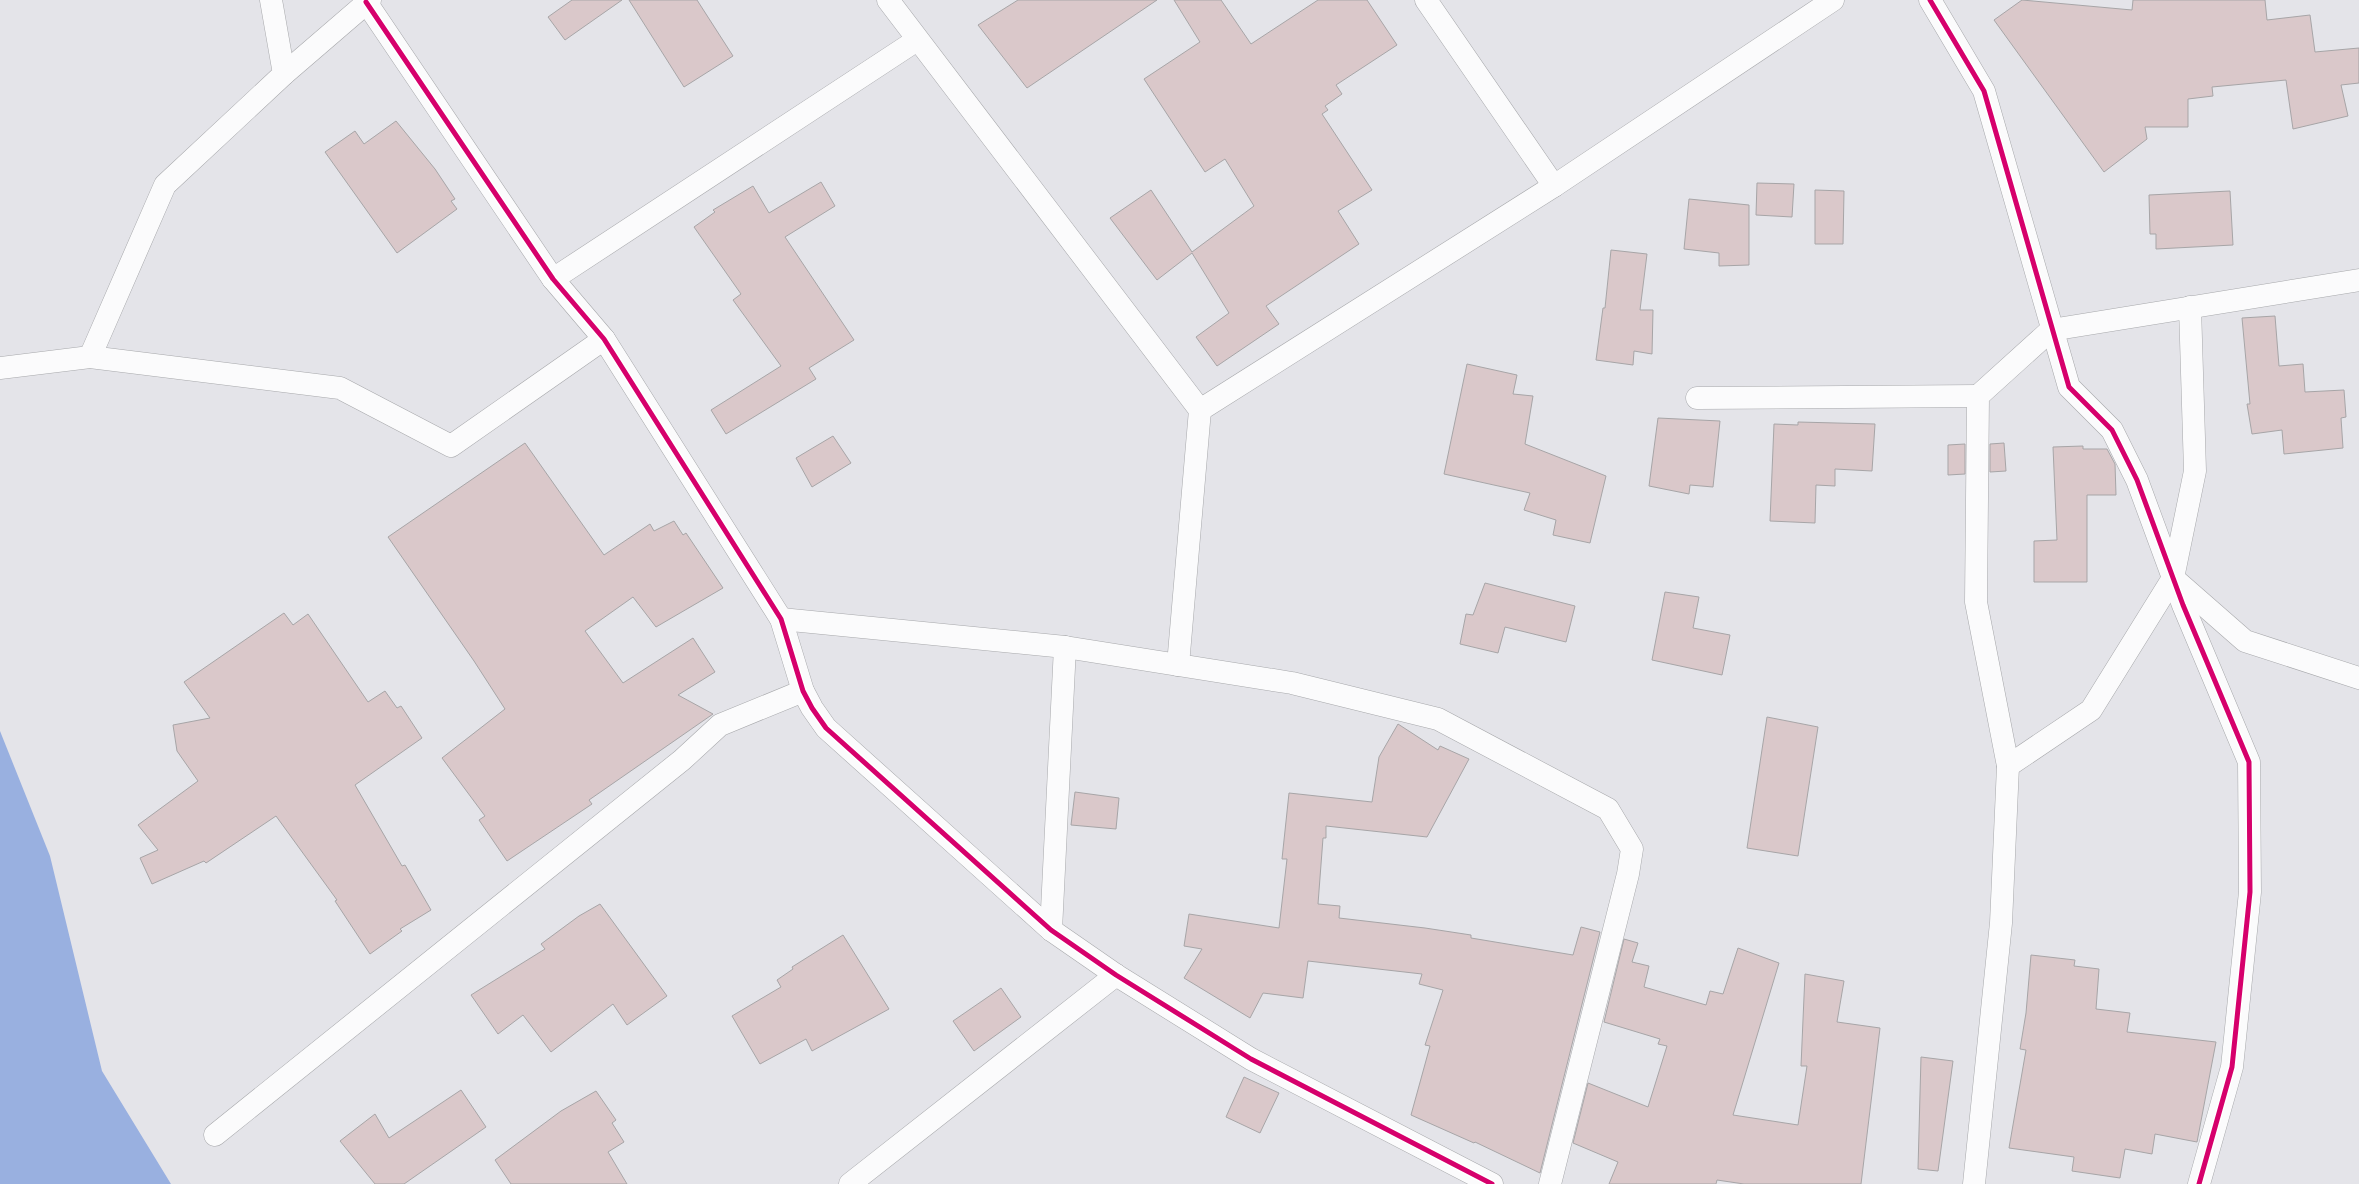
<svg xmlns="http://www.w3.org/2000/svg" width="2359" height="1184" viewBox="0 0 2359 1184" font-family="'Varela Round',sans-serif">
<rect width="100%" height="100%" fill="#e4e4e9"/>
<!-- water -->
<path fill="#99b0e0" d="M0,731L50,856L102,1071L171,1184H0Z"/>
<!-- building -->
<g fill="#dac8ca" stroke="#a7a5a7">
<path d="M572,0H622L565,40L548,17Z"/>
<path d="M629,0H697L733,56L684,87Z"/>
<path d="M1018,0H1157L1027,88L978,25Z"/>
<path d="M1174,0H1221L1251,44L1318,0H1367L1397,45L1336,85L1342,94L1325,106L1328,110L1322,114L1372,190L1338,211L1359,244L1266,306L1279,324L1217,366L1196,337L1229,313L1192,253L1157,280L1110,218L1151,190L1192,252L1254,206L1225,159L1205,172L1144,79L1200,42Z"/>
<path d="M2022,0L2132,10L2133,0H2265L2267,20L2310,15L2315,52L2359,48V83L2341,85L2348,116L2293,129L2286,80L2212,87L2213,96L2188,99V127H2145L2147,139L2104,172L1994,20Z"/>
<path d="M396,121L435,169L455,199L451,201L457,209L397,253L325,152L355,131L364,144Z"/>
<path d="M821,182L835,206L785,237L854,340L809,368L816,379L726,434L711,410L781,366L733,300L741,294L694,227L715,212L713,210L753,186L769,213Z"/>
<path d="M1757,183L1794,184L1792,217L1756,215Z"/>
<path d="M1815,190L1844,191L1843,244H1815Z"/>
<path d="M2230,191L2233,245L2156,249V234H2150L2149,195Z"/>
<path d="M1689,199L1749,205V265L1719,266V253L1684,249Z"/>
<path d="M1611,250L1647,254L1640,310H1653L1652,354L1634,351L1633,365L1596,360L1603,308H1605Z"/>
<path d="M2275,316L2279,366L2303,364L2305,392L2344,390L2346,417L2341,418L2343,448L2284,454L2282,430L2252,434L2247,404H2250L2242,318Z"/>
<path d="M1467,364L1517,375L1513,394L1533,396L1525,444L1606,476L1590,543L1553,535L1556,520L1524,510L1530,493L1444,474Z"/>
<path d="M1658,418L1720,421L1713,487L1690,485L1689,494L1649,486Z"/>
<path d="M1798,422L1875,424L1872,471L1835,469V486L1816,485L1815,523L1770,521L1774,424L1798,425Z"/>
<path d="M833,436L851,463L812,487L796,458Z"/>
<path d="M525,443L604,555L650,524L654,531L674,521L683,535L686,533L723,588L656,627L633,597L585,631L623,683L693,638L715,672L678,695L713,714L589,800L592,804L507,861L479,820L485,816L442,758L505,709L474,661L388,537Z"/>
<path d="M2004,443L2006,471L1990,472V444Z"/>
<path d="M1965,444V474L1948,475V445Z"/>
<path d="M2083,446V449H2107L2115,464L2116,495H2087V582H2034V541L2057,540L2053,447Z"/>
<path d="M1485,583L1575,606L1566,642L1505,627L1498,653L1460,644L1466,614L1473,615Z"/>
<path d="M1665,592L1699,597L1693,628L1730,635L1722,675L1652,660Z"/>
<path d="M284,613L293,625L308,614L368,702L385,691L397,708L401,706L422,738L355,785L402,866L405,865L431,910L400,929L402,931L370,954L335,901L337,900L276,816L206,863L204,861L152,884L140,858L158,850L138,825L198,781L177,751L173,725L210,718L184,682Z"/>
<path d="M1767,717L1818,727L1798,856L1747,848Z"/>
<path d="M1398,724L1438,750L1440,746L1469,759L1427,837L1326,826V838H1323L1318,904L1340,906L1339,918L1425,928L1471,935V938L1573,955L1581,927L1600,932L1540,1173L1475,1142L1474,1143L1411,1115L1430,1046L1425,1045L1443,990L1419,984L1422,974L1308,961L1303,998L1263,993L1250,1018L1184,978L1202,949L1184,946L1189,914L1279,928L1287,859H1282L1289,793L1372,802L1379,757Z"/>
<path d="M1075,792L1119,798L1116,829L1071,825Z"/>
<path d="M600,904L667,996L627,1025L613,1004L551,1052L523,1015L498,1034L471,995L545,949L541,944L579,916Z"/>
<path d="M843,935L889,1009L812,1051L806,1039L760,1064L732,1016L781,987L777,980L793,969L792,967Z"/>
<path d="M1624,939L1638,943L1632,962L1649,966L1644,987L1706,1005L1710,991L1723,994L1738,948L1779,963L1733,1115L1798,1125L1807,1066H1801L1805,974L1844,981L1837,1022L1880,1028L1861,1184H1744L1717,1180L1716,1184H1609L1618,1162L1573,1143L1588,1083L1648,1107L1667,1046L1658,1044L1660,1039L1604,1022Z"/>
<path d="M2031,955L2075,960L2074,966L2099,969L2096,1009L2130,1013L2127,1032L2216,1042L2197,1142L2155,1134L2152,1154L2125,1149L2120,1178L2072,1171L2074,1157L2009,1148L2026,1050L2020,1049L2026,1013Z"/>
<path d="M1001,988L1021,1017L974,1051L953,1021Z"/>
<path d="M1921,1057L1953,1061L1938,1171L1918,1169Z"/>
<path d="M1244,1077L1279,1093L1260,1133L1226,1117Z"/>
<path d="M461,1090L486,1127L404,1184H375L340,1141L375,1114L389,1138Z"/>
<path d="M596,1091L616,1120L612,1123L624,1142L608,1152L627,1184H511L495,1160L561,1111Z"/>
</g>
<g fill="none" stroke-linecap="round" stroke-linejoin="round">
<!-- minor casing -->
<g stroke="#a7a8ab" stroke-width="23">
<g id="minor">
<path d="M888,0L1200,410L1178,665"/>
<path d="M1426,0L1554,186"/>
<path d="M1930,0L1984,91L2069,387L2112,430L2137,480L2183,605L2249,762L2250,892L2232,1067L2199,1184"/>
<path d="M366,2L553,279L604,339L781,619L803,691L812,708L826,728L1051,930L1116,975L1251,1059L1492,1184"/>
<path d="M284,74L370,0"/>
<path d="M553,279L917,40"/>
<path d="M2190,307L2195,471L2173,578L2245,641L2359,678"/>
<path d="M90,357L165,185L284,74L271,0"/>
<path d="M0,368L90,357L340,388L451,446L604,339"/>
<path d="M1697,398L1978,396"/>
<path d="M1200,410L1554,186L1833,0"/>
<path d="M781,619L1065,647L1292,683L1438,719L1608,809L1632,849L1628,874L1550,1184"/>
<path d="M2008,766L2091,710L2173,578"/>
<path d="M1051,930L1065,647"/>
<path d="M215,1135L682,760L720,725L803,691"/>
<path d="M850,1184L1116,975"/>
<path d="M1974,1184L2001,923L2008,766L1976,602L1978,396L2051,330L2359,280"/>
</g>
</g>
<!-- minor -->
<use href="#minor" stroke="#fbfbfc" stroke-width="22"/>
<!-- cycleway casing -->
<g stroke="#fff" stroke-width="8">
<g id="cycleway">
<path d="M1930,0L1984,91L2069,387L2112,430L2137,480L2183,605L2249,762L2250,892L2232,1067L2199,1184"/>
<path d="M366,2L553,279L604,339L781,619L803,691L812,708L826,728L1051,930L1116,975L1251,1059L1492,1184"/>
</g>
</g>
<!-- cycleway -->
<use href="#cycleway" stroke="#d6006c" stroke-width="5"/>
</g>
</svg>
